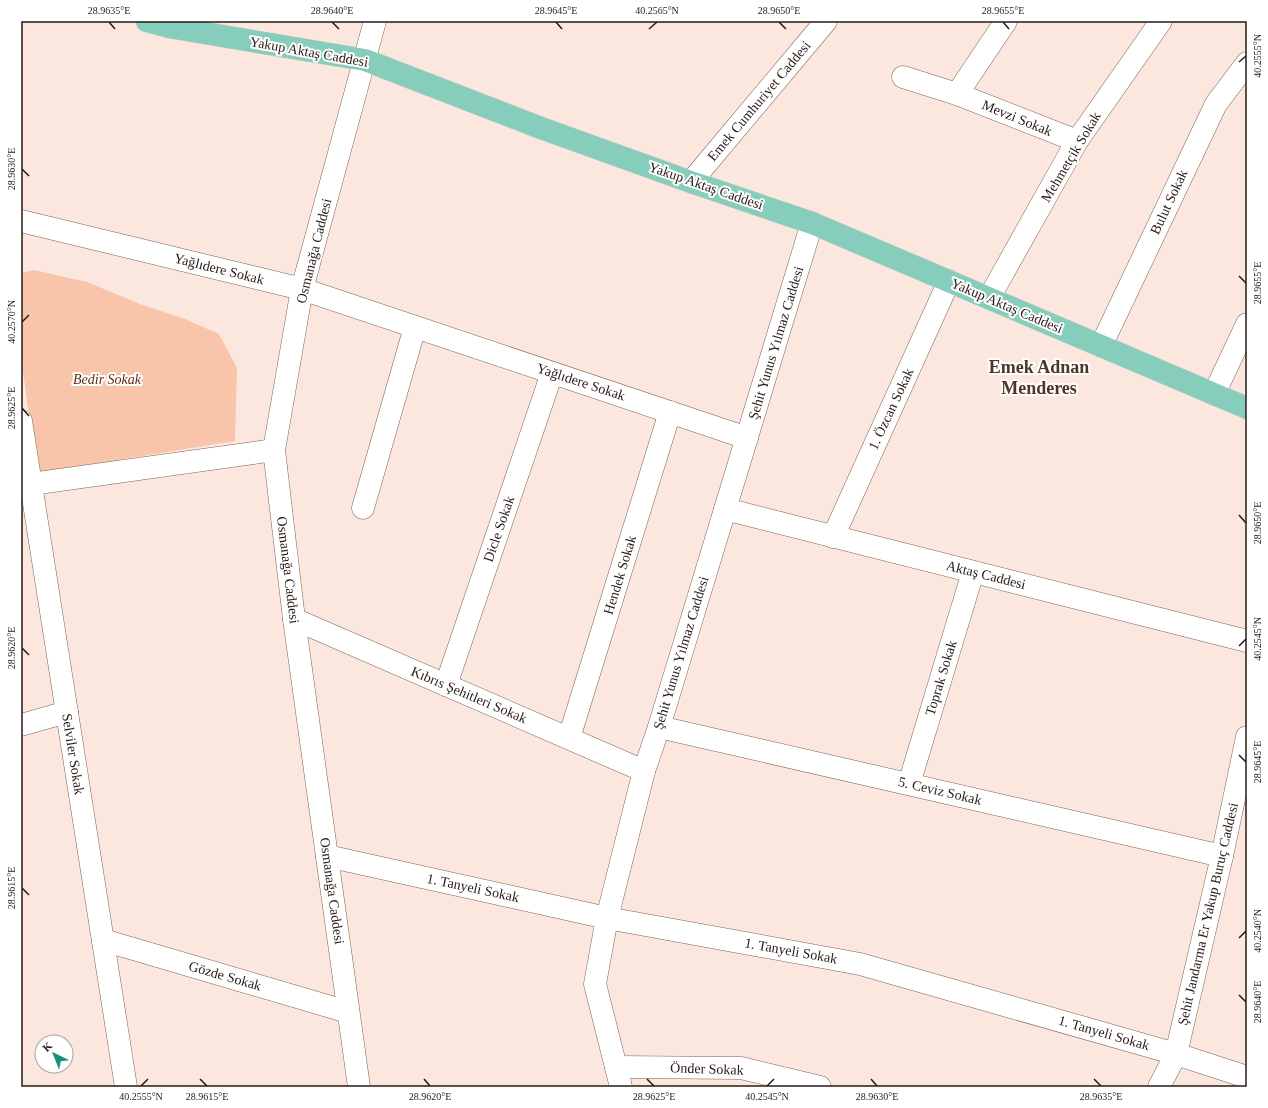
<svg xmlns="http://www.w3.org/2000/svg" width="1268" height="1108" viewBox="0 0 1268 1108" font-family="'Times New Roman',serif">
<rect width="100%" height="100%" fill="#fbe7de"/>
<!-- green -->
<path fill="#f8c5ab" d="M34,270L87,282L140,304L185,319L219,334L237,368L235,441L37,473L21,357V273Z"/>
<g fill="none" stroke-linecap="round" stroke-linejoin="round">
<!-- minor casing -->
<g stroke="#7e6254" stroke-width="23">
<g id="minor">
<path d="M903,77L957,94L1077,141"/>
<path d="M957,94L1006,21"/>
<path d="M691,182L826,21"/>
<path d="M21,221L302,289L747,438"/>
<path d="M989,298L1077,141L1161,21"/>
<path d="M1101,346L1216,104L1247,63"/>
<path d="M1214,394L1247,324"/>
<path d="M21,421L126,1087"/>
<path d="M31,484L274,450"/>
<path d="M363,508L415,327"/>
<path d="M725,509L1247,641"/>
<path d="M833,537L949,281"/>
<path d="M294,619L644,771"/>
<path d="M446,685L552,373"/>
<path d="M21,725L67,712"/>
<path d="M659,727L1222,856"/>
<path d="M569,738L670,412"/>
<path d="M909,784L973,572"/>
<path d="M327,856L607,918L860,964L1176,1054L1247,1077"/>
<path d="M103,940L348,1012"/>
<path d="M616,1067L741,1068L820,1087"/>
<path d="M359,1087L294,619L274,450L302,289L375,21"/>
<path d="M621,1087L595,984L607,918L644,771L659,727L812,223"/>
<path d="M1159,1087L1176,1054L1222,856L1247,737"/>
</g>
</g>
<!-- major casing -->
<g stroke="#cfcdcc" stroke-width="23">
<path id="major" d="M147,21L169,27L365,60L541,128L691,182L812,223L1247,408"/>
</g>
<!-- minor -->
<use href="#minor" stroke="#fff" stroke-width="22"/>
<!-- major -->
<use href="#major" stroke="#87cdbc" stroke-width="22"/>
</g>
<!-- ticks -->
<path fill="none" stroke="#271b15" stroke-width="1.5" d="M109,22L115,29M332,22L339,29M556,22L562,29M779,22L786,29M1003,22L1009,29M649,29L657,22M1239,62L1246,56M22,169L29,176M1239,276L1246,283M22,322L29,315M22,408L29,416M1239,515L1246,523M1239,646L1246,639M22,648L29,655M1239,755L1246,762M22,888L29,895M1239,938L1246,931M1239,995L1246,1002M200,1079L207,1086M424,1079L430,1086M647,1079L654,1086M871,1079L877,1086M1094,1079L1101,1086M141,1086L148,1079M767,1086L774,1079"/>
<g text-anchor="middle" dominant-baseline="central" stroke-width="4" stroke-linejoin="round" paint-order="stroke">
<!-- street labels -->
<g font-size="14" fill="#271b15" stroke="#fff">
<text transform="translate(309 52) rotate(10)">Yakup Aktaş Caddesi</text>
<text transform="translate(759 101) rotate(-50)">Emek Cumhuriyet Caddesi</text>
<text transform="translate(1017 118) rotate(22)">Mevzi Sokak</text>
<text transform="translate(1071 157) rotate(-59)">Mehmetçik Sokak</text>
<text transform="translate(706 186) rotate(19)">Yakup Aktaş Caddesi</text>
<text transform="translate(1169 202) rotate(-65)">Bulut Sokak</text>
<text transform="translate(314 251) rotate(-76)">Osmanağa Caddesi</text>
<text transform="translate(219 269) rotate(14)">Yağlıdere Sokak</text>
<text transform="translate(1007 306) rotate(23)">Yakup Aktaş Caddesi</text>
<text transform="translate(776 343) rotate(-73)">Şehit Yunus Yılmaz Caddesi</text>
<text transform="translate(581 382) rotate(18)">Yağlıdere Sokak</text>
<text transform="translate(891 409) rotate(-65)">1. Özcan Sokak</text>
<text transform="translate(499 529) rotate(-71)">Dicle Sokak</text>
<text transform="translate(288 570) rotate(83)">Osmanağa Caddesi</text>
<text transform="translate(620 575) rotate(-73)">Hendek Sokak</text>
<text transform="translate(986 575) rotate(14)">Aktaş Caddesi</text>
<text transform="translate(681 653) rotate(-73)">Şehit Yunus Yılmaz Caddesi</text>
<text transform="translate(941 678) rotate(-73)">Toprak Sokak</text>
<text transform="translate(469 695) rotate(23)">Kıbrıs Şehitleri Sokak</text>
<text transform="translate(73 754) rotate(81)">Selviler Sokak</text>
<text transform="translate(940 791) rotate(13)">5. Ceviz Sokak</text>
<text transform="translate(473 888) rotate(12)">1. Tanyeli Sokak</text>
<text transform="translate(332 891) rotate(82)">Osmanağa Caddesi</text>
<text transform="translate(1208 914) rotate(-77)">Şehit Jandarma Er Yakup Buruç Caddesi</text>
<text transform="translate(791 951) rotate(10)">1. Tanyeli Sokak</text>
<text transform="translate(225 976) rotate(16)">Gözde Sokak</text>
<text transform="translate(1104 1033) rotate(16)">1. Tanyeli Sokak</text>
<text transform="translate(707 1069) rotate(2)">Önder Sokak</text>
</g>
<!-- park labels -->
<g font-size="14" font-style="italic" fill="#602d0f" stroke="#fff">
<text x="107" y="379">Bedir Sokak</text>
</g>
<!-- district labels -->
<g font-size="18" font-weight="bold" fill="#4e3528" stroke="#fff">
<text x="1039" y="367">Emek Adnan<tspan x="1039" dy="21">Menderes</tspan></text>
</g>
</g>
<!-- border -->
<rect width="1268" height="1108" fill="none" stroke="#ffffff" stroke-width="44"/>
<!-- north arrow -->
<g transform="translate(54 1054) rotate(317)"><circle r="19" fill="#ffffff" stroke="#a9a4a1"/>
<path d="M0-3L7 15L0 10L-7 15Z" fill="#169278"/>
<text y="-6" font-size="11" font-weight="bold" text-anchor="middle" fill="#271b15">K</text>
</g>
<rect x="22" y="22" width="1224" height="1064" fill="none" stroke="#271b15" stroke-width="1.5"/>
<g font-size="10" text-anchor="middle" fill="#271b15">
<text x="109" y="14">28.9635°E</text>
<text x="332" y="14">28.9640°E</text>
<text x="556" y="14">28.9645°E</text>
<text x="657" y="14">40.2565°N</text>
<text x="779" y="14">28.9650°E</text>
<text x="1003" y="14">28.9655°E</text>
<text transform="translate(1257 56) rotate(-90)" y="4">40.2555°N</text>
<text transform="translate(11 169) rotate(-90)" y="4">28.9630°E</text>
<text transform="translate(1257 283) rotate(-90)" y="4">28.9655°E</text>
<text transform="translate(11 322) rotate(-90)" y="4">40.2570°N</text>
<text transform="translate(11 408) rotate(-90)" y="4">28.9625°E</text>
<text transform="translate(1257 523) rotate(-90)" y="4">28.9650°E</text>
<text transform="translate(1257 639) rotate(-90)" y="4">40.2545°N</text>
<text transform="translate(11 648) rotate(-90)" y="4">28.9620°E</text>
<text transform="translate(1257 762) rotate(-90)" y="4">28.9645°E</text>
<text transform="translate(11 888) rotate(-90)" y="4">28.9615°E</text>
<text transform="translate(1257 931) rotate(-90)" y="4">40.2540°N</text>
<text transform="translate(1257 1002) rotate(-90)" y="4">28.9640°E</text>
<text x="141" y="1100">40.2555°N</text>
<text x="207" y="1100">28.9615°E</text>
<text x="430" y="1100">28.9620°E</text>
<text x="654" y="1100">28.9625°E</text>
<text x="767" y="1100">40.2545°N</text>
<text x="877" y="1100">28.9630°E</text>
<text x="1101" y="1100">28.9635°E</text>
</g>
</svg>
